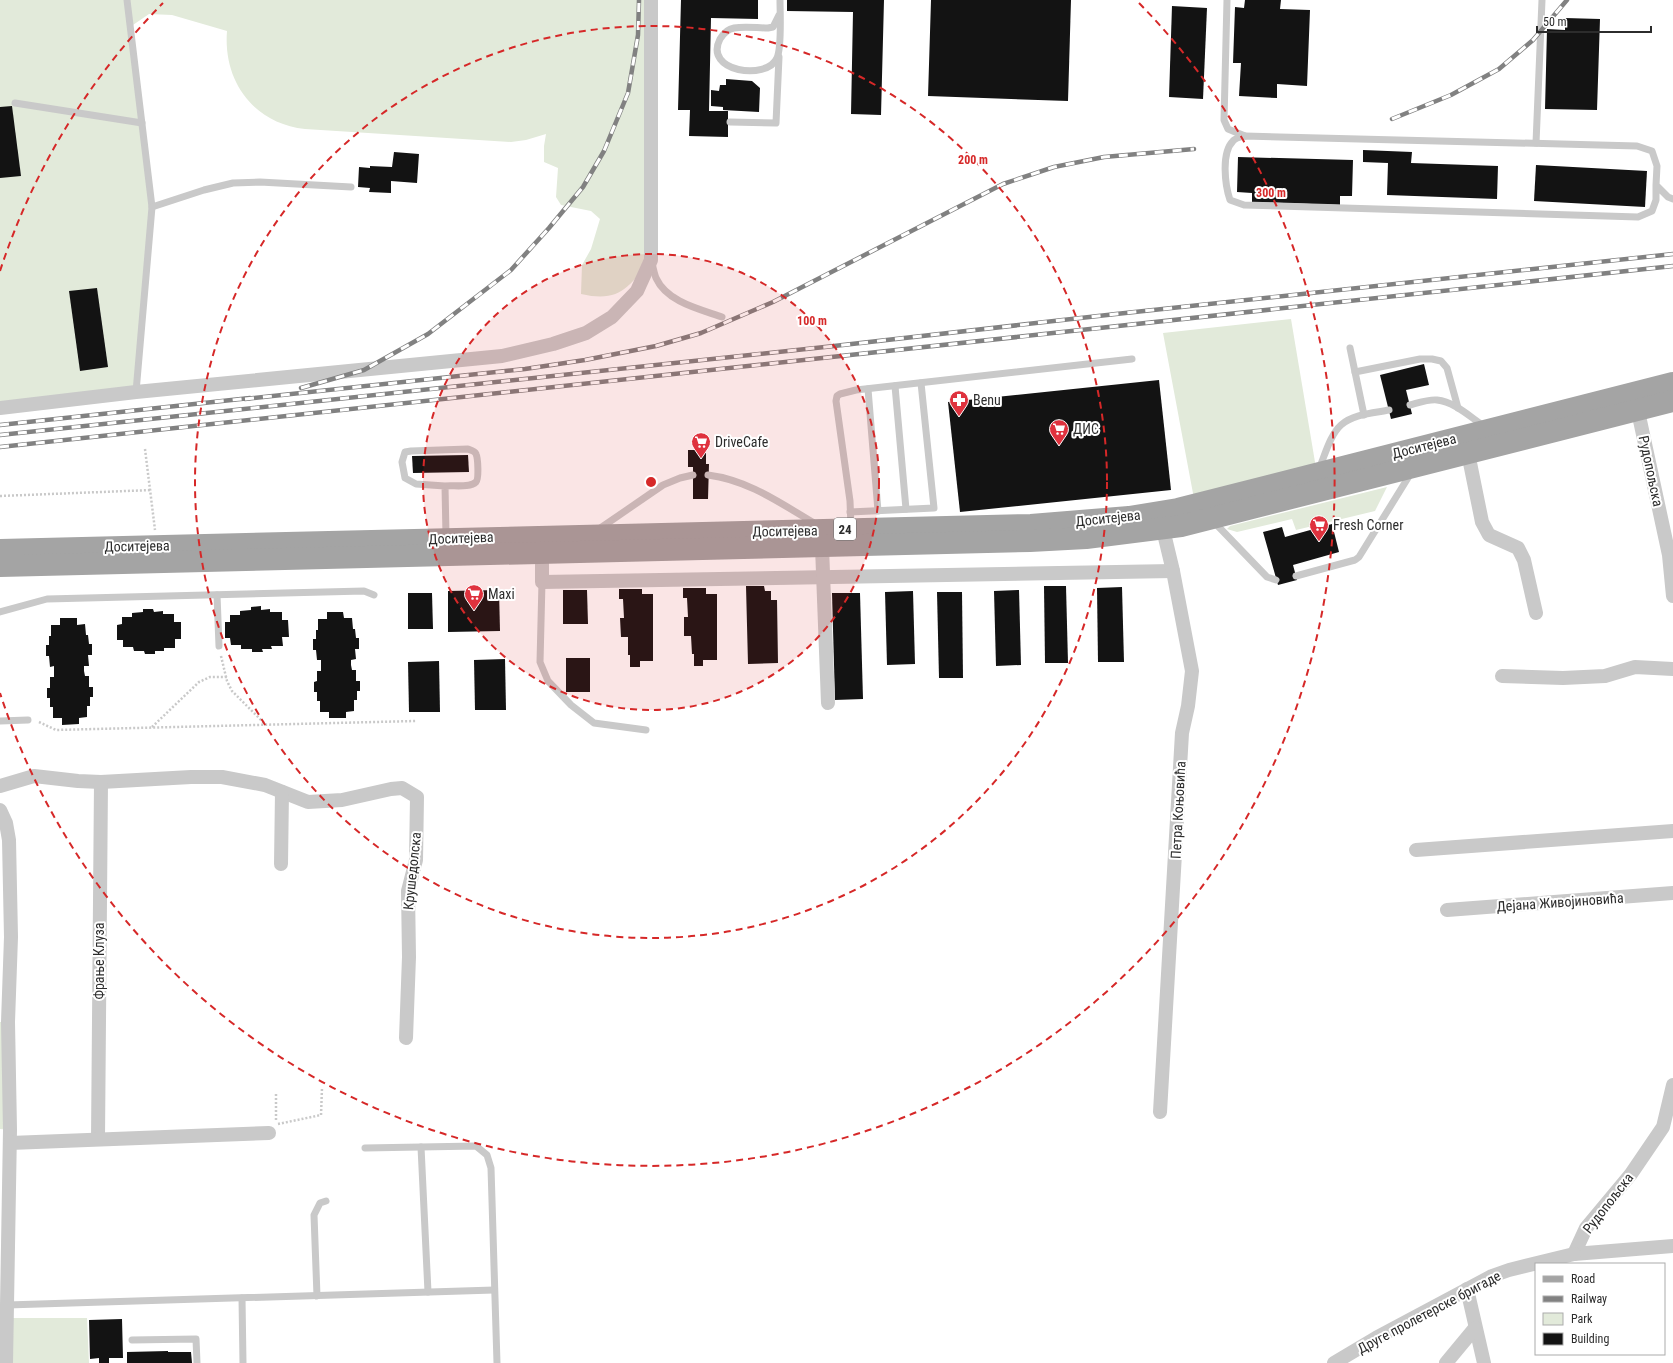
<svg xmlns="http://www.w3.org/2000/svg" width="1673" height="1363" viewBox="0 0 1673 1363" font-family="'Roboto Condensed',sans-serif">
<rect width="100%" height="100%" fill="#fff"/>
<!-- green -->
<g fill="#e2eada">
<path d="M0,0H651V260C628,287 620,303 581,294L582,265L591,249L600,219L591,211L561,205L556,197L558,168L544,162V146L546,134L526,140L511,142L305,129C253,123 223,81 227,31L172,15L149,14L130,27L152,207L136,392L0,408Z"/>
<path d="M1291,319L1317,474L1195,504L1163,333Z"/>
<path d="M1387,487L1375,511L1296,530L1292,519L1237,532L1227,529L1230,526Z"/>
<path d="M0,1022H8L10,1130L0,1129Z"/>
<path d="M6,1318H87L89,1363H6Z"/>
</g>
<!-- building -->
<g fill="#131313">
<path d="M681,0H758V19L711,18L709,111H728V137L689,136L690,110H678Z"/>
<path d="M787,0H884L881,115L851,114L853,12L787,11Z"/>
<path d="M931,0H1071L1068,101L928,96Z"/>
<path d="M1245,0H1281L1280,9L1310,10L1307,86L1277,84V98L1239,96L1241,63H1233L1235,7L1244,8Z"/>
<path d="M1172,6L1207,8L1203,99L1169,97Z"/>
<path d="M1565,18L1600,19L1597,110L1545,109L1547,29L1565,30Z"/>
<path d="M726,79L752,81L760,88L759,112L723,110V107L711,106V90L719,91L720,85H726Z"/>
<path d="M12,106L21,176L0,178V107Z"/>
<path d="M1363,150L1412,152L1411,163L1498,166L1497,199L1387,195L1388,163L1363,162Z"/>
<path d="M394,152L419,154L417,183L391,181V193L369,192L370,188L358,187L359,167L370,168V166L392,167Z"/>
<path d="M1238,157L1353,160L1352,196H1340V205L1252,202V193L1237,192Z"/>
<path d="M1536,165L1647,171L1645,207L1534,201Z"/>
<path d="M97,288L108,367L80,371L69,291Z"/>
<path d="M1424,364L1429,385L1406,390L1412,414L1391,419L1380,375Z"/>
<path d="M1159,380L1171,490L960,512L948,402Z"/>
<path d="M688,450H706V464H709L708,499H693V467H688Z"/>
<path d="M468,455L469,472L413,473L412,456Z"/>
<path d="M1332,524L1339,552L1293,565L1297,580L1278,585L1263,532L1282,527L1285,537Z"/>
<path d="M746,586H764L765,591H771V600H777L778,663L748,664Z"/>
<path d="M1044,586H1066L1068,663H1045Z"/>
<path d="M1122,587L1124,662H1098L1097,588Z"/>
<path d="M683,588H706V594H717V660H703V666H694V654H692L691,636H684V617H688L687,598H683Z"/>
<path d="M619,589H642V594H653V661H640V667H630V655H628V637H621L620,618H624L623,599H619Z"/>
<path d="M499,590L500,631L448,632V591Z"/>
<path d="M563,590H587L588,624H563Z"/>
<path d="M1019,590L1021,665L996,666L994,591Z"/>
<path d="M913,591L915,664L887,665L885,592Z"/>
<path d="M937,592H962L963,678H939Z"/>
<path d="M408,593H432L433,629H408Z"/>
<path d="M832,593H860L863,699L835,700Z"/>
<path d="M261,606V610L270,609V612H282V620H288L289,637H282L283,646H271L272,649H262L263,652H252V649H241V645H231L230,638H225V622H230V615H240V611L251,610V607Z"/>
<path d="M143,609H153L154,612L163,611V614H174V622H181V639H175V648H164V651H155V654H145L144,651H134L133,647H123V640H117V625L122,624V617H132V613L143,612Z"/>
<path d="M327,612H343L344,618H352L353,629H355L356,638H359V649H355L356,659L351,660V665L352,670H356V681H360V691H357V700H354V711L346,712V718H329V712H320V701H317V692H314V682L317,681V671H321V660H317L316,650H313V639H316V630H318V619H327Z"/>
<path d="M60,618H77V625L85,624L86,635H88L89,644H92V655H88L89,666H84V671L85,676H89V687H93V697H90V706H87V717L79,718V724L62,725V718H53V707H50V698H47V688H50V677H54V666L50,667L49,656H46V645H49V636H51V625H60Z"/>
<rect x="566" y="658" width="24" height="34"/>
<path d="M505,659L506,710H475L474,660Z"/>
<path d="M439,661L440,712H409L408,662Z"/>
<path d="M122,1319L123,1358H109V1363H99V1358L90,1359L89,1320Z"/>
<path d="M168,1351V1352H191L192,1363H127V1352Z"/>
</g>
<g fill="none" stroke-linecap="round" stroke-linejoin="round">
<!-- path -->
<g stroke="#c9c9c9" stroke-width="2.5" stroke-dasharray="2 2" stroke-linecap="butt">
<path d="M145,449L155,530"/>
<path d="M0,496L152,490"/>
<path d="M221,656L227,681L232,691L266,725"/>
<path d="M39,722L56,730L416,721"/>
<path d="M152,727L199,682L210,677H227"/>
<path d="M276,1120V1093"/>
<path d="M278,1124L321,1115L322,1088"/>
</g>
<!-- lane -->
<g stroke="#c9c9c9" stroke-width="7">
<path d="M127,0L152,207L136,392"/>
<path d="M1227,0L1224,120L1228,129L1245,136"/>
<path d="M779,15L773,27L768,28C757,28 745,26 734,28C728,29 723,34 720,39C703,72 767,81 777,58C782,47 780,14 780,0"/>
<path d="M15,103L142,123"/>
<path d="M730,122L776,123L779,57"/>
<path d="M1536,143L1542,0"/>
<path d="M1656,185V200L1652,211L1638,217L1244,205L1230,200C1225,185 1221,153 1233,141C1235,138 1241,137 1245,136L1637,146L1652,151L1657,166L1656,185L1668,197L1673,199"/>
<path d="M152,207L204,190L233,183L260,182L351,187"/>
<path d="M652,263C653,267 654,273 656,278C667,302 699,309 722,317"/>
<path d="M1350,348L1364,415"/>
<path d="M1355,372L1420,359H1432L1441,361L1447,368L1458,408"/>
<path d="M895,386L906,509"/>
<path d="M868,389L878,511"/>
<path d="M1410,405C1418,403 1429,399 1437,400C1455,402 1470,417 1484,426"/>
<path d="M1319,469C1325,455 1330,435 1341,425C1353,414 1374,413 1389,410"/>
<path d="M708,475C748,480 780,503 814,523"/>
<path d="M445,486C453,485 470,488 476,482C479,479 478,458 476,454C475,451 471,450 468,449L411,451L405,452L402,462L405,478L416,484L445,486L446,536"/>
<path d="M850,512L934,508L921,383"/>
<path d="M1214,522L1267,577L1276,580"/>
<path d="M851,527L850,501L836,401L837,396L840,394L856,390L1132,359"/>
<path d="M599,529L663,485L680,478L693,475"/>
<path d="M1296,576L1355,560L1359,557L1411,473"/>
<path d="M542,582L540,662L548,681L571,705L594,723L646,730"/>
<path d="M217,595L219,646"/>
<path d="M0,612L47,599L364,591L374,595"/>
<path d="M0,721L28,720"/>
<path d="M421,1147L428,1292"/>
<path d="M365,1148L476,1146L487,1155L491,1168L497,1363"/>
<path d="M317,1296L314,1215L320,1203L326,1201"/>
<path d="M242,1298L243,1363"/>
<path d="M7,1305L494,1290"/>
<path d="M132,1340L196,1339L197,1363"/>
</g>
<!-- street -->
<g stroke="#c9c9c9" stroke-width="14">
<path d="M1636,402L1669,555L1673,596"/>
<path d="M0,408L136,392L502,356L553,344L586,333L612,317L637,291L651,260V0"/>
<path d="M1468,453L1482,522L1489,535L1518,548L1524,560L1536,613"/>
<path d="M542,545V582L1173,571"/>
<path d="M822,547L828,703"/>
<path d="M1502,676L1563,678L1605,676L1635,667L1673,669"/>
<path d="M0,786L34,776L78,781L101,782L191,777H222L265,785L308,802L342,800L391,789L402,788L417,797L416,860L408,891L409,957L406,1038"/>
<path d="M0,810L6,823L9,840L11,937L8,1022L10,1130L6,1363"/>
<path d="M1416,850L1673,831"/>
<path d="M281,864L282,792"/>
<path d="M1447,910L1673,893"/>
<path d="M1673,1085L1663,1127L1631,1174L1586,1228L1574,1254L1673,1246"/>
<path d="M1160,1112L1182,733L1188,706L1192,671L1173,571L1161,521"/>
<path d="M98,1139L101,782"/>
<path d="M10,1143L269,1133"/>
<path d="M1467,1289L1484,1363"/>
<path d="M1334,1363L1376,1338L1492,1276L1509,1270L1574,1254"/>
<path d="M1446,1363L1475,1328"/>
</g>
<!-- primary -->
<g stroke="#a4a4a4" stroke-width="22">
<path d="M0,550L1031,525L1129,517L1178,509L1673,383"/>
<path d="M0,566L1030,541L1086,538L1181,526L1673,401"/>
</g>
<!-- rail casing -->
<g stroke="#818181" stroke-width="4.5">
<g id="rail">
<path d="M1392,119L1451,95L1499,69L1533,40L1567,0"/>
<path d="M301,388L364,370L428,334L511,270L549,228L583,187L604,151L628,93L638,35L639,0"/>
<path d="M245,399L525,369L585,360L656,346L701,333L773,302L1003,184L1054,167L1104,157L1194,149"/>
<path d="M0,425L250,398"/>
<path d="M0,435L834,346L1116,314L1673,254"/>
<path d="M0,447L1673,266"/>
</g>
</g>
<!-- rail -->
<use href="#rail" stroke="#fff" stroke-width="3" stroke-dasharray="9" stroke-linecap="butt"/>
</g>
<!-- distance rings -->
<circle cx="651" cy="482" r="228" fill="#d62828" fill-opacity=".12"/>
<g fill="none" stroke="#d62828" stroke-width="2" stroke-dasharray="7 5">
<circle cx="651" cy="482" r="228"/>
<circle cx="651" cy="482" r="456"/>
<path d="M0 271A684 684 0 0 1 163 3M1139 3A684 684 0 1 1 0 693"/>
</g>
<!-- icons -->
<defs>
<g id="pharmacy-pin" transform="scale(1)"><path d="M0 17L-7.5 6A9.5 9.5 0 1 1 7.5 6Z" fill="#df323e" stroke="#fff"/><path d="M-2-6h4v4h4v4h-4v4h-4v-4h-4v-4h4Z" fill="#fff"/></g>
<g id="supermarket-pin" transform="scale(1)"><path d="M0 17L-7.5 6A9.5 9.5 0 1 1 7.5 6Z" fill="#df323e" stroke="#fff"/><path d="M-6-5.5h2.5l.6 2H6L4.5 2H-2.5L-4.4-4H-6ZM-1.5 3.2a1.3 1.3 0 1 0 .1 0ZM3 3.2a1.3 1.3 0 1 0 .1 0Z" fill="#fff"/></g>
</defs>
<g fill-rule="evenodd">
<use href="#pharmacy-pin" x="959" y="400"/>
<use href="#supermarket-pin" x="1059" y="429"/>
<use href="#supermarket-pin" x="701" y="442"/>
<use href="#supermarket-pin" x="1319" y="525"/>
<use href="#supermarket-pin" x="474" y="594"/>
</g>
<g text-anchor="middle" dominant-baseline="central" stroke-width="4" stroke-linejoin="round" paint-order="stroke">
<!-- shield labels -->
<rect fill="#fff" stroke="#6b6b6b" stroke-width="1" x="834" y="518" width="22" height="22" rx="3"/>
<g font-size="13" font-weight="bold" fill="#2c2c2c">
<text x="845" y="529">24</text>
</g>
<!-- poi labels -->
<g font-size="14" fill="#2c2c2c" stroke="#fff" text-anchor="start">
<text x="973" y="400">Benu</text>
<text x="1073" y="429">ДИС</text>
<text x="715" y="442">DriveCafe</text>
<text x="1333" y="525">Fresh Corner</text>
<text x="488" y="594">Maxi</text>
</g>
<!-- street labels -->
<g font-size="14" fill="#2c2c2c" stroke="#fff">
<text transform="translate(1424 446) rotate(-14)">Доситејева</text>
<text transform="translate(1651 471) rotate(78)">Рудопољска</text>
<text transform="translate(1108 518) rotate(-6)">Доситејева</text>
<text transform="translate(785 531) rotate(-1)">Доситејева</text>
<text transform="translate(461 538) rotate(-2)">Доситејева</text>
<text transform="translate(137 546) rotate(-1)">Доситејева</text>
<text transform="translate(1178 810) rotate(-87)">Петра Коњовића</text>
<text transform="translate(412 871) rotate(-84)">Крушедолска</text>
<text transform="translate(1560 902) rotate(-4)">Дејана Живојиновића</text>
<text transform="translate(99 961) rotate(-90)">Фрање Клуза</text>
<text transform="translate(1608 1203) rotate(-52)">Рудопољска</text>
<text transform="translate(1429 1312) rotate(-28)">Друге пролетерске бригаде</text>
</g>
</g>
<circle cx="651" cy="482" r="6" fill="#d62828" stroke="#fff" stroke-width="2"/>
<g font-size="12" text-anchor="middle" font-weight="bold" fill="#d62828" stroke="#fff" stroke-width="4" stroke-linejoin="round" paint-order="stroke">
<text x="973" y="164">200 m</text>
<text x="1271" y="197">300 m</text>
<text x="812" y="325">100 m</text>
</g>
<!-- legend -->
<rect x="1535" y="1263" width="130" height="92" fill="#ffffff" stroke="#ababab"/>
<rect x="1543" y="1276" width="20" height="6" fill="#a4a4a4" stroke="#ababab"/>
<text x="1571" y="1283" font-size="12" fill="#2c2c2c">Road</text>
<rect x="1543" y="1296" width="20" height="6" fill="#818181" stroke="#ababab"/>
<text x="1571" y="1303" font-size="12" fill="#2c2c2c">Railway</text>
<rect x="1543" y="1313" width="20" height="12" fill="#e2eada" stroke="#ababab"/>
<text x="1571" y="1323" font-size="12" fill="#2c2c2c">Park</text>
<rect x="1543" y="1333" width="20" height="12" fill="#131313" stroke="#ababab"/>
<text x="1571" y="1343" font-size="12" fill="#2c2c2c">Building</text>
<!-- scale -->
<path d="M1537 26v6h114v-6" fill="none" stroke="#2c2c2c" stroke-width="2"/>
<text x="1543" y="26" font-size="12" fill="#2c2c2c" stroke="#ffffff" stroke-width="3" paint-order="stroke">50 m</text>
</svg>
